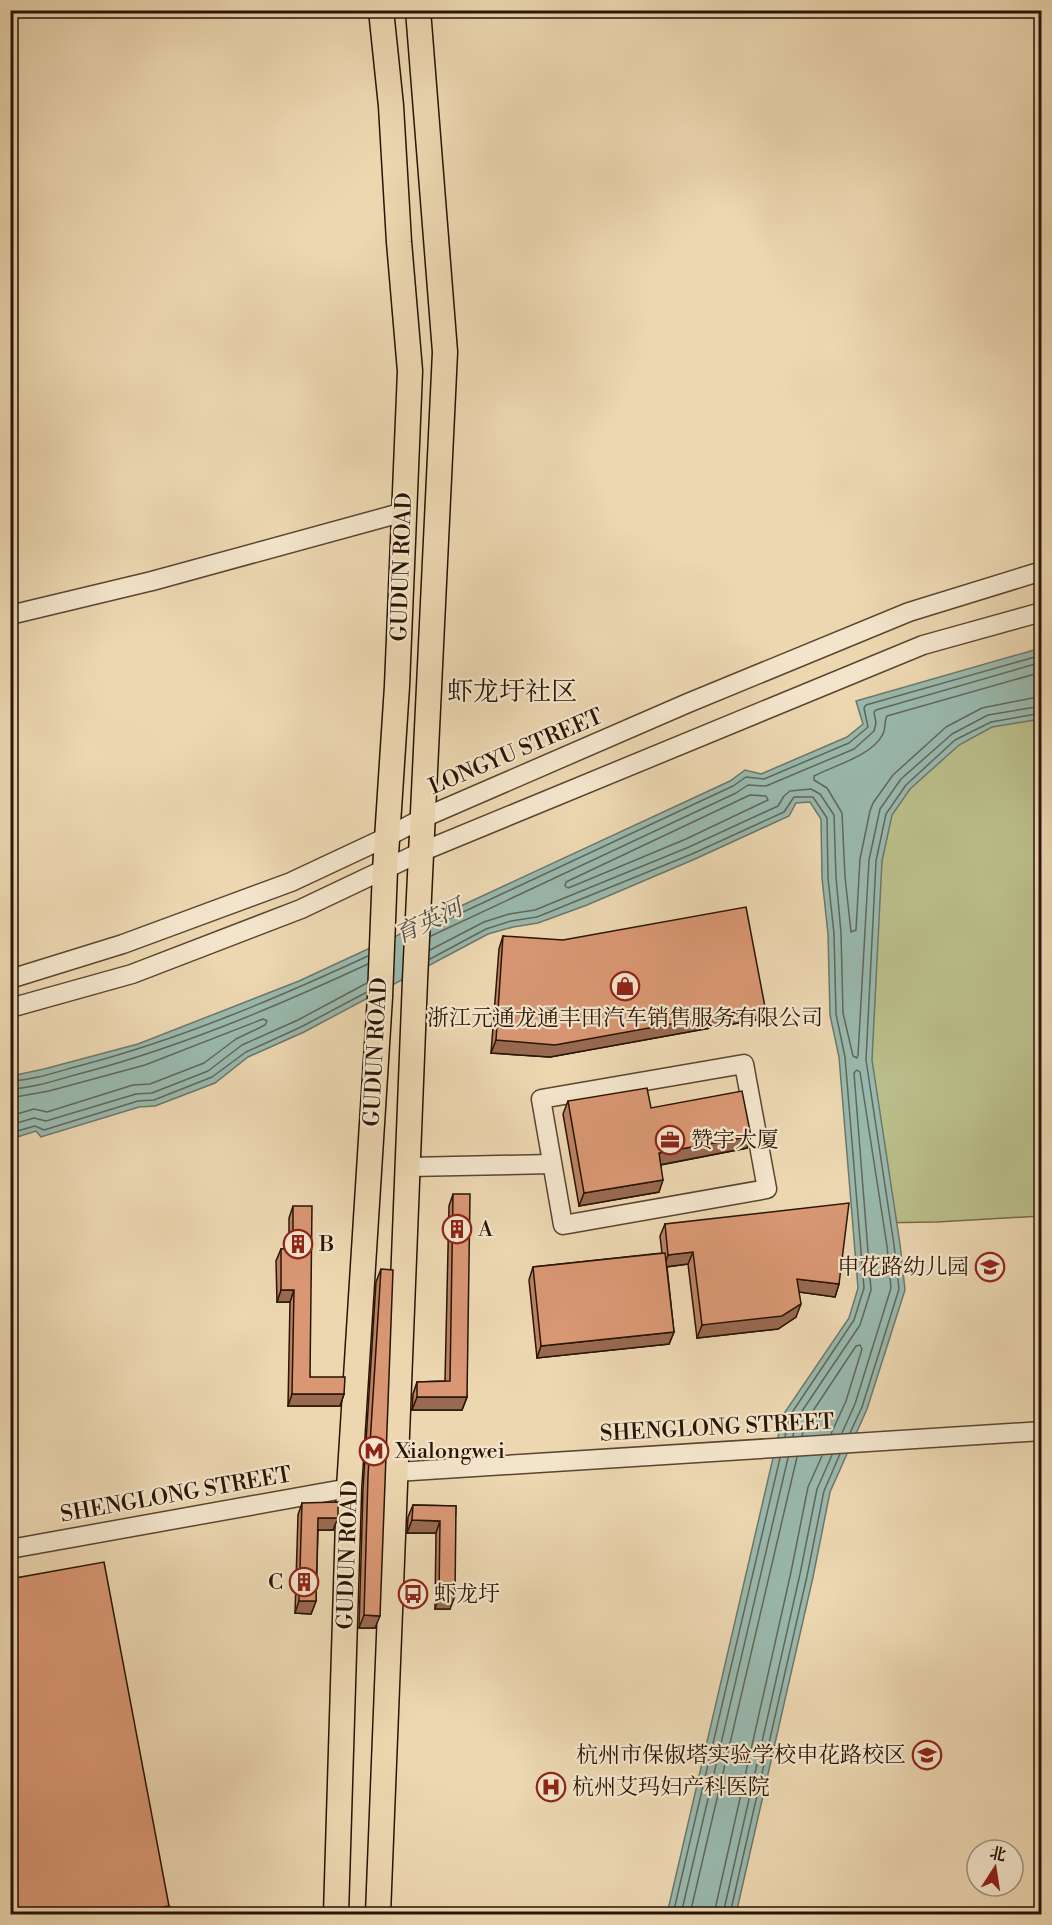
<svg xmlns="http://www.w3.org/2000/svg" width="1052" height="1925" viewBox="0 0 1052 1925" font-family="'Libre Bodoni','Noto Serif SC',serif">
<rect width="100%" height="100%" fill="#ecd7b1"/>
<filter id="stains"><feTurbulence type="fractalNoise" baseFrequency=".00333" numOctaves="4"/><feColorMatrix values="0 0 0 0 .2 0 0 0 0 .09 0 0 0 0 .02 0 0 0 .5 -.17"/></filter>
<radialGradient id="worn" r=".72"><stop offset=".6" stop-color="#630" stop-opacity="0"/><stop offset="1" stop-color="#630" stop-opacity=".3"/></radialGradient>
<!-- green -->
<path fill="#babe8a" stroke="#726947" stroke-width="1.5" d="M1041,690V1216L937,1222L871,1223L857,754Z"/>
<!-- water -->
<path fill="#99b9ae" stroke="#6c776a" stroke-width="1.5" d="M1041,648V719L992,727L959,745L910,789L892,815L882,861L872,1060L900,1244L905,1290L867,1409L830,1492L813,1577L736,1914H667L783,1415L849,1318L858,1288L839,1057L830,1015L828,934L822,878L821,819L810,802L796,803L789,816L695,859L587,905L538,923L513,927L488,934L304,1032L248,1057L215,1083L155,1106L139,1107L41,1137L36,1131L11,1139V1076L44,1069L138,1044L299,981L730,781L745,770L761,774L847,737L863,724L856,701Z"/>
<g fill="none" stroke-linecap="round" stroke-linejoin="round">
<!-- shore -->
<g stroke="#616659" stroke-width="1.5">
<path d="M1042,672L887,716C884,721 886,728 883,734C872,756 835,765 814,776V780L827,788L842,813L845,877L851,932L856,930L860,859L870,811L873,803L893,775L946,727L982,708L1042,696"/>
<path d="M750,795L766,796L768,800L686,839L578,884L568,888L565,886L566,882Z"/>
<path d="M431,927L733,786L746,777L764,779L849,743L868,727L864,708L866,705L1042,655"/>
<path d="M431,936L736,793L748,785L766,786L854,749L874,731L876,723L874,712L876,710L1042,662"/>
<path d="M430,950L484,922L509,914L535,910L689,847L778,806L784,796L790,791L811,789L820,794L834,815L836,877L841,933L843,1013L853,1056L857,1058L858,1055L869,860L880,809L901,779L952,734L988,715L1042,706"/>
<path d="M430,959L486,929L511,921L537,917L692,854L784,812L794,797H813L827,818L828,878L834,934L836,1014L845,1057L864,1288L854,1320L789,1417L785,1437"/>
<path d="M10,1081C36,1080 62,1070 86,1064C183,1038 277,998 368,956"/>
<path d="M10,1089C36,1088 62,1078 86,1072C183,1046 277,1006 368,964"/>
<path d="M10,1098L49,1091L145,1065L263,1019L267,1021L265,1025L236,1039L204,1063L150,1084L133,1085L47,1112L34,1109L10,1116"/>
<path d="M10,1125L34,1118L46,1121L136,1094L152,1093L208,1071L242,1045L298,1020L367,983"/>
<path d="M10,1133L35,1126L44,1130L138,1101L154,1100L212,1077L246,1052L301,1027L367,992"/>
<path d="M850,1433L862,1407L899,1289L894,1245L866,1060L876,861L886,814L906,785L955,740L991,722L1042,713"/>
<path d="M793,1436L796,1420L860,1325L871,1290L854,1073L857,1070L860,1072L887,1246L891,1288L855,1404L842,1433"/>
<path d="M802,1436L805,1423L856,1346L860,1345L862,1349L846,1401L831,1434"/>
<path d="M673,1914L780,1458"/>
<path d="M681,1914L788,1458"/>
<path d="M690,1914L797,1457"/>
<path d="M714,1914L791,1572L808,1487L822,1456"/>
<path d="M723,1914L800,1574L817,1489L832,1455"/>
<path d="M730,1914L807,1576L824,1491L840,1454"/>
</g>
<!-- minor casing -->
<g stroke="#5a452f" stroke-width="21">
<g id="minor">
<path d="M10,615L152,581L404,512"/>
<path d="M10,979L123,944L291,882L387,837L423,818L688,703L909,612L1042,571"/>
<path d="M10,1008L132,974L301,909L421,852L923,645L1042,612"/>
<path d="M744,1064L767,1189L563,1225L541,1099Z"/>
<path d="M408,1167L552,1164"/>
<path d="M396,1472L1042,1431"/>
<path d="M10,1549L349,1488"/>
</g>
</g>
<!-- major casing -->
<g stroke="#291404" stroke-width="27">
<g id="major">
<path d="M336,1914L349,1488L380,997L385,870L397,686L410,371L399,242L391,106L381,10"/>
<path d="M378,1914L415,980L445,352L418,10"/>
</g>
</g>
<!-- minor -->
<use href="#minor" stroke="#f3e5cc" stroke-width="18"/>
<!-- major -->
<use href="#major" stroke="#ecd7b1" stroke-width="24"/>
</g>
<!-- wall -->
<g fill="#bb8264" stroke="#291404" stroke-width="1.5">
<path d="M503,936L765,1007L760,1019L550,1057L491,1053L499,949Z"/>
<path d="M568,1101L651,1108L751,1136L747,1148L661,1165L659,1192L579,1206L563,1114Z"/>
<path d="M453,1194L467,1397L462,1410H412L413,1394L417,1382L445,1381L449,1206Z"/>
<path d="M293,1206L310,1377L344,1394L340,1406H288L290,1302H277L276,1261L281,1249H289V1218Z"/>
<path d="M665,1224L839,1284L835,1297L799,1292L796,1317L778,1329L697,1338L688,1264L667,1267L674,1332L669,1344L537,1358L529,1280L533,1267L662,1253L660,1236Z"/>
<path d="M381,1269L375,1628H359L363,1489L376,1282Z"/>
<path d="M302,1503L333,1530H318L316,1601L311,1614L295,1613L298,1515Z"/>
<path d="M413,1505L456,1506L450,1609H435L436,1533H407L408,1517Z"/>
</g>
<!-- shaded-wall -->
<g fill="#986a51" stroke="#291404" stroke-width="1.5">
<path d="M765,1007L760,1019L550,1057L491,1053L496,1040Z"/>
<path d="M751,1136L747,1148L654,1166L659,1153Z"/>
<path d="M663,1180L659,1192L579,1206L584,1193Z"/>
<path d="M693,1252L688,1264L664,1267L668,1255Z"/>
<path d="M797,1279L839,1284L835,1297L792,1291Z"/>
<path d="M281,1290H294L290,1302H277Z"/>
<path d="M801,1304L796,1317L778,1329L697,1338L702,1325Z"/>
<path d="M674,1332L669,1344L537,1358L541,1346Z"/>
<path d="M292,1394H344L340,1406H288Z"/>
<path d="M417,1397H467L462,1410H412Z"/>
<path d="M318,1518H338L333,1530H314Z"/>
<path d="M412,1520L440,1521L436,1533H407Z"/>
<path d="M439,1596H455L450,1609H435Z"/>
<path d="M299,1601H316L311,1614L295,1613Z"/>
<path d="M364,1615L380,1616L375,1628H359Z"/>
<path d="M169,1906L165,1914H122Z"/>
</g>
<!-- building -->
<g fill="#d99774" stroke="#291404" stroke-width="1.5">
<path d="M746,907L765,1007L555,1045L496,1040L503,936L563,940Z"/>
<path d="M647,1088L651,1108L742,1091L751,1136L659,1153L663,1180L584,1193L568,1101Z"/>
<path d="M453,1194H470L467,1397H417V1382L450,1381Z"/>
<path d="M849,1203L839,1284L797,1279L801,1304L782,1316L702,1325L693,1252L668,1255L665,1224Z"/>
<path d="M293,1206H312L310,1377H345L344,1394H292L294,1290H281V1249L293,1248Z"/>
<path d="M665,1253L674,1332L541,1346L533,1267Z"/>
<path d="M381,1269L393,1270L380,1616L364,1615L368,1476Z"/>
<path d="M338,1502V1518H318L316,1601H299L302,1503Z"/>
<path d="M413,1505L456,1506L455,1596H439L440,1521L412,1520Z"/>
<path d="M104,1562L169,1906L122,1914H10V1579Z"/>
</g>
<!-- icons -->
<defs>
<g id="shop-ring" transform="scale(1.5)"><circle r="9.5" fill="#f3e5cc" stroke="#8f2418" stroke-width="1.5"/><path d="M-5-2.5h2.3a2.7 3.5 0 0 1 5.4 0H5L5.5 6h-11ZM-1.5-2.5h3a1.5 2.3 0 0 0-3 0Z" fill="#8f2418"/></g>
<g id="office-ring" transform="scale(1.5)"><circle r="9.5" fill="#f3e5cc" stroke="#8f2418" stroke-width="1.5"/><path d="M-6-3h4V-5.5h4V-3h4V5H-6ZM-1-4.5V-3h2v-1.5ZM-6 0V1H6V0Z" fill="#8f2418"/></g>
<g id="building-ring" transform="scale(1.5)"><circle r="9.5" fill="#f3e5cc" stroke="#8f2418" stroke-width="1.5"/><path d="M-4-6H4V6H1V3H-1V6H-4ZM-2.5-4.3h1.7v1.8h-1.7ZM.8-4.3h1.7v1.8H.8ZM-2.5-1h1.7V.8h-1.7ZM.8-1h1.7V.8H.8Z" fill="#8f2418"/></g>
<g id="school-ring" transform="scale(1.5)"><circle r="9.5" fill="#f3e5cc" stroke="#8f2418" stroke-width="1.5"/><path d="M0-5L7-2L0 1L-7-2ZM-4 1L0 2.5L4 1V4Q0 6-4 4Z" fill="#8f2418"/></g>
<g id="metro-ring" transform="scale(1.5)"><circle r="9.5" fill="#f3e5cc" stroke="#8f2418" stroke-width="1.5"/><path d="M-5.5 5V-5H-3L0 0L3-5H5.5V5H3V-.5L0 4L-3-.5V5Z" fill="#8f2418"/></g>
<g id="bus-ring" transform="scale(1.5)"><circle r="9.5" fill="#f3e5cc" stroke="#8f2418" stroke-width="1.5"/><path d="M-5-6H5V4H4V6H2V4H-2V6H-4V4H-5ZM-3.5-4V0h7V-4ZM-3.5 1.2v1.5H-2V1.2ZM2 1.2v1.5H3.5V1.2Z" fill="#8f2418"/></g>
<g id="hospital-ring" transform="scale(1.5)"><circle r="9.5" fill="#f3e5cc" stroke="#8f2418" stroke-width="1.5"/><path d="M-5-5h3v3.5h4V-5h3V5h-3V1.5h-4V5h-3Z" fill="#8f2418"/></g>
</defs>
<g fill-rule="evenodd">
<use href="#shop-ring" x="625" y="986"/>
<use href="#office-ring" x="670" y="1140"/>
<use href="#building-ring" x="457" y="1229"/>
<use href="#building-ring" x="298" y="1244"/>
<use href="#school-ring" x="990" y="1267"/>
<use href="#metro-ring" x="374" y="1451"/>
<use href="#building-ring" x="304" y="1582"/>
<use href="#bus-ring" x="413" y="1594"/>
<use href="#school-ring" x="927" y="1755"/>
<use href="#hospital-ring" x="551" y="1787"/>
</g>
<g text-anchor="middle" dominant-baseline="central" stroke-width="4.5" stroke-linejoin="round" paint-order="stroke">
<!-- street labels -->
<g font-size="22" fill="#291404" stroke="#f3e5cc">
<text transform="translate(402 567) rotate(-88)">GUDUN ROAD</text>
<text transform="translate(516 752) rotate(-23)">LONGYU STREET</text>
<text transform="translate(376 1052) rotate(-87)">GUDUN ROAD</text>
<text transform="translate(717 1428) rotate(-3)">SHENGLONG STREET</text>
<text transform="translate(176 1495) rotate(-10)">SHENGLONG STREET</text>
<text transform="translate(348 1555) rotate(-88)">GUDUN ROAD</text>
</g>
<!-- poi labels -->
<g font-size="22" fill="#291404" stroke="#f3e5cc" text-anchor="start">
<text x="625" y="1018" text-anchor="middle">浙江元通龙通丰田汽车销售服务有限公司</text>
<text x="691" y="1140">赞宇大厦</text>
<text x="478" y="1229">A</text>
<text x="319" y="1244">B</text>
<text x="969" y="1267" text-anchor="end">申花路幼儿园</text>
<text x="395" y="1451">Xialongwei</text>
<text x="283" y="1582" text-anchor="end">C</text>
<text x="434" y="1594">虾龙圩</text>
<text x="906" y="1755" text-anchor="end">杭州市保俶塔实验学校申花路校区</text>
<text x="572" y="1787">杭州艾玛妇产科医院</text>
</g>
<!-- water labels -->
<g font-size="24" font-style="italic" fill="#504e40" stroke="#f3e5cc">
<text transform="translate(429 922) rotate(-25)">育英河</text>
</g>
<!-- quarter labels -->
<g font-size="26" fill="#291404" stroke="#f3e5cc">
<text x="512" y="692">虾龙圩社区</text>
</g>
</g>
<!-- margin -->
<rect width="1052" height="1925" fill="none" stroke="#ecd7b1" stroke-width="36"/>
<rect x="12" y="12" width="1028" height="1901" fill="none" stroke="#291404" stroke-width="3"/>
<rect x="18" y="18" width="1016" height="1889" fill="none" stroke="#291404" stroke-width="1.5"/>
<!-- north arrow -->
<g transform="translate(995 1868) rotate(12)"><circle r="28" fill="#f3e5cc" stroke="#a2917c" stroke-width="1.5"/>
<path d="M0-4.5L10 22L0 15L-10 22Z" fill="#8f2418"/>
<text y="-9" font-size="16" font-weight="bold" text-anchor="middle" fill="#291404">北</text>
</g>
<rect width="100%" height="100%" filter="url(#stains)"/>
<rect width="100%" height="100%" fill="url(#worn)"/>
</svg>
